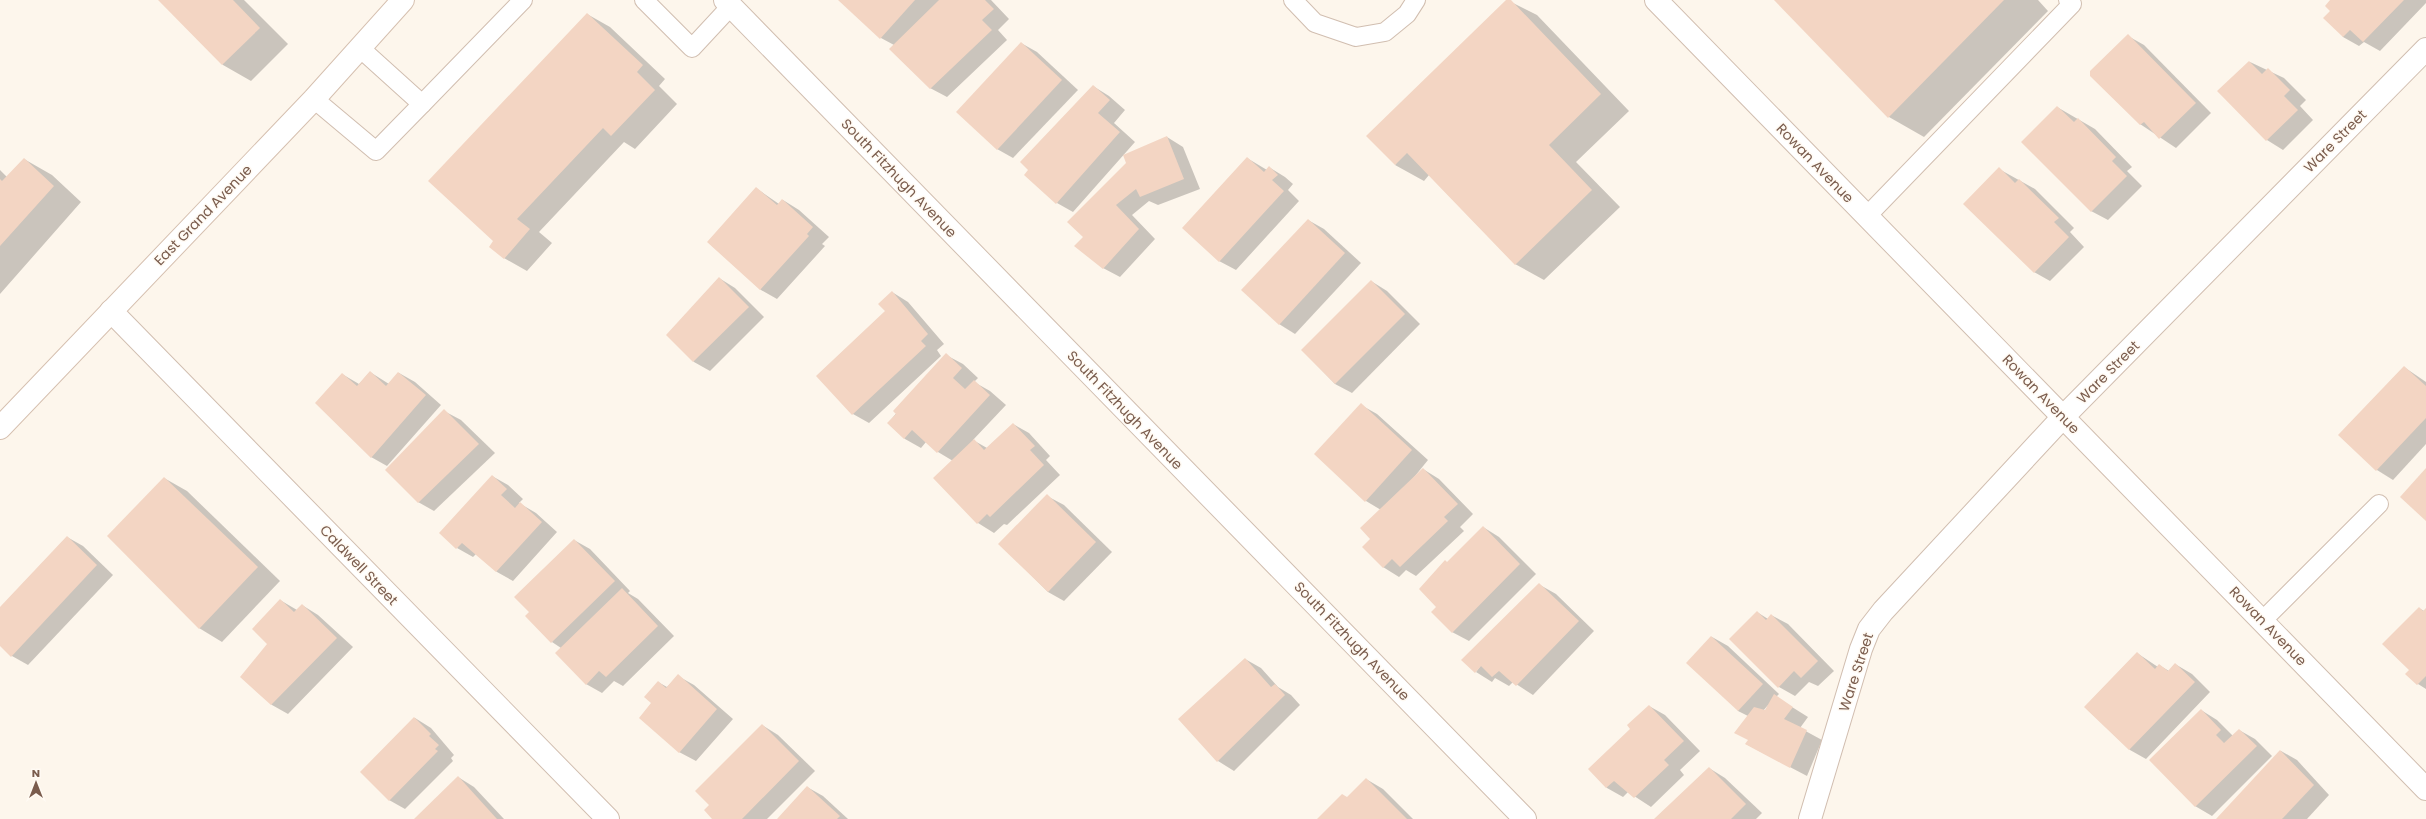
<svg xmlns="http://www.w3.org/2000/svg" width="2426" height="819" viewBox="0 0 2426 819" font-family="Poppins,sans-serif">
<rect width="100%" height="100%" fill="#fdf6ec"/>
<!-- shadow -->
<g fill="#0003" fill-rule="evenodd">
<path d="M159,0H244L288,44L251,81L223,65Z"/>
<path d="M839,0H991L1009,19L998,30L1007,40L947,97L930,88L894,45L881,38Z"/>
<path d="M1507,0L1537,15L1629,111L1576,162L1620,207L1544,280L1515,264L1429,175L1424,181L1395,165Z"/>
<path d="M1775,0H2038L2048,11L1924,137L1889,117Z"/>
<path d="M2331,0H2426V3L2380,51L2364,42L2359,46L2343,37L2331,11Z"/>
<path d="M587,14L610,27L665,79L659,86L677,104L635,149L624,142L539,232L552,243L527,271L504,258L495,241Z"/>
<path d="M2128,36L2144,45L2211,113L2176,148L2140,124Z"/>
<path d="M1021,43L1037,52L1078,90L1013,158L997,149Z"/>
<path d="M2250,62L2284,78L2306,100L2300,106L2313,120L2283,150L2267,140Z"/>
<path d="M1093,86L1109,96L1125,110L1114,123L1135,142L1073,212L1057,203Z"/>
<path d="M2057,107L2095,129L2132,167L2127,171L2142,186L2108,220L2091,211Z"/>
<path d="M1167,137L1183,147L1200,189L1158,205L1149,201L1132,215L1155,239L1120,277L1103,268L1084,237Z"/>
<path d="M1247,158L1267,170L1269,167L1285,177L1293,184L1288,190L1299,201L1236,270L1219,261Z"/>
<path d="M24,159L52,175L81,202L0,294V170L7,177Z"/>
<path d="M1999,169L2035,189L2074,228L2070,232L2084,247L2050,281L2034,272Z"/>
<path d="M756,188L779,204L783,200L799,210L829,237L822,244L825,246L777,299L761,290L708,242Z"/>
<path d="M1308,220L1324,229L1361,263L1295,334L1279,324Z"/>
<path d="M719,278L735,288L764,317L710,371L694,362L667,335Z"/>
<path d="M1371,281L1387,291L1420,324L1352,393L1335,384L1302,350Z"/>
<path d="M892,292L908,302L944,344L937,350L941,356L869,423L853,414L817,376L886,311Z"/>
<path d="M946,355L963,364L978,378L974,382L990,391L1006,405L973,440L987,448L1013,424L1029,433L1050,456L1046,460L1060,475L1007,525L1004,524L994,533L978,523L935,478L953,461L938,452L926,442L921,448L905,439L888,423Z"/>
<path d="M2404,367L2426,382V444L2393,480L2377,470L2339,435Z"/>
<path d="M370,372L389,384L399,373L415,382L441,405L387,466L371,457L342,374L359,384Z"/>
<path d="M1361,405L1377,414L1428,460L1411,481L1423,469L1439,479L1473,514L1460,527L1464,531L1416,576L1406,570L1399,577L1383,567L1371,539L1381,510L1366,501Z"/>
<path d="M444,411L461,420L495,453L434,511L418,502Z"/>
<path d="M492,476L508,485L523,499L519,503L536,513L557,532L513,581L497,572L476,554L473,557L457,548Z"/>
<path d="M164,478L187,491L280,581L222,642L199,628Z"/>
<path d="M1047,496L1064,505L1112,552L1064,601L1048,592L1000,544Z"/>
<path d="M1483,527L1499,537L1536,574L1469,641L1452,632L1437,606L1448,562Z"/>
<path d="M67,537L83,546L113,575L28,665L12,656L0,645V608Z"/>
<path d="M574,540L590,549L630,591L628,593L638,599L674,636L623,686L614,681L602,693L586,684L561,648L552,642Z"/>
<path d="M1540,585L1556,594L1594,631L1533,695L1513,682L1509,686L1495,678L1492,682L1476,672Z"/>
<path d="M280,600L297,610L302,605L318,615L353,647L288,714L272,705L242,677L268,644Z"/>
<path d="M2419,608L2424,611L2426,609V689L2418,684L2410,670Z"/>
<path d="M1757,612L1768,619L1771,615L1788,624L1834,671L1818,686L1809,682L1795,696L1779,687Z"/>
<path d="M1712,637L1728,646L1779,694L1776,697L1808,717L1800,728L1822,740L1807,776L1746,744L1749,740L1748,716L1738,711ZM1768,705L1766,711H1763Z"/>
<path d="M2137,653L2158,667L2159,665L2169,671L2175,664L2192,674L2210,692L2146,759L2130,750L2085,707Z"/>
<path d="M1245,659L1261,668L1278,687L1291,695L1300,705L1234,771L1218,761L1179,719Z"/>
<path d="M678,676L694,685L733,719L696,761L679,752L652,703L658,682L667,687Z"/>
<path d="M1649,706L1665,715L1700,751L1680,770L1684,775L1651,807L1628,792L1623,797L1607,788L1590,769L1631,729Z"/>
<path d="M2201,710L2217,720L2233,736L2239,730L2255,739L2272,756L2212,816L2195,806Z"/>
<path d="M415,718L431,728L454,755L451,758L453,761L405,809L389,800Z"/>
<path d="M762,725L778,735L815,771L767,819H714Z"/>
<path d="M2281,751L2297,760L2329,795L2307,819H2217Z"/>
<path d="M1709,768L1725,778L1762,813L1756,819H1655Z"/>
<path d="M458,777L474,787L504,819H416Z"/>
<path d="M1366,779L1383,789L1413,819H1318L1348,798Z"/>
<path d="M807,787L823,796L848,819H778Z"/>
</g>
<!-- building -->
<g fill="#f3d5c3">
<path d="M158,0H233L260,28L222,65Z"/>
<path d="M838,0H915L880,39Z"/>
<path d="M939,0H985L994,9L982,20L992,30L930,89L889,49Z"/>
<path d="M1506,0H1511L1601,94L1549,145L1592,190L1515,265L1407,153L1395,165L1366,136Z"/>
<path d="M1774,0H2004L1888,118Z"/>
<path d="M2330,0H2404L2363,42L2350,30L2343,37L2323,18L2330,11L2325,6Z"/>
<path d="M587,13L643,65L637,72L655,90L611,136L603,128L517,219L530,229L504,259L489,247L493,241L428,181Z"/>
<path d="M2128,34L2196,103L2159,139L2144,122L2140,125L2090,76V71Z"/>
<path d="M1021,42L1062,80L997,150L956,112Z"/>
<path d="M2249,61L2262,74L2268,68L2290,90L2284,96L2298,110L2266,141L2217,91Z"/>
<path d="M1093,85L1110,100L1098,113L1120,132L1056,204L1024,175L1028,170L1020,162Z"/>
<path d="M2057,106L2074,122L2078,118L2116,157L2112,161L2127,176L2091,212L2021,142Z"/>
<path d="M1167,136L1184,179L1140,197L1136,189L1116,205L1139,229L1103,269L1074,246L1083,237L1067,222L1126,163L1123,155Z"/>
<path d="M1247,157L1264,172L1269,166L1278,175L1272,180L1284,191L1219,262L1182,228Z"/>
<path d="M24,158L54,186L0,246V179L2,181Z"/>
<path d="M1999,167L2015,183L2019,179L2059,218L2054,222L2069,237L2034,273L1963,204Z"/>
<path d="M756,187L777,205L782,199L813,227L807,234L809,236L760,290L707,242Z"/>
<path d="M1308,219L1345,253L1279,325L1241,290Z"/>
<path d="M719,277L749,307L693,362L666,335Z"/>
<path d="M1371,280L1405,314L1335,384L1301,350Z"/>
<path d="M892,291L928,334L921,341L926,346L852,415L816,376L885,311L878,304Z"/>
<path d="M946,353L962,368L953,378L965,389L974,380L990,395L937,453L912,430L904,439L887,423L896,414L893,411Z"/>
<path d="M2404,366L2426,386V418L2376,471L2338,435Z"/>
<path d="M370,371L386,386L398,372L426,395L371,458L315,403L342,373L357,386Z"/>
<path d="M1361,403L1412,450L1365,502L1314,454Z"/>
<path d="M444,409L479,444L418,503L385,470Z"/>
<path d="M1013,423L1035,446L1030,450L1044,465L990,517L987,514L977,524L933,478L974,439L984,450Z"/>
<path d="M1423,468L1458,504L1444,517L1448,521L1400,567L1392,559L1383,568L1362,547L1370,539L1360,528Z"/>
<path d="M2426,468V521L2400,497Z"/>
<path d="M492,475L507,489L501,495L515,508L520,502L542,522L496,572L462,543L456,549L439,533Z"/>
<path d="M164,477L258,567L199,629L107,536Z"/>
<path d="M1047,494L1096,542L1048,592L998,544Z"/>
<path d="M1483,526L1520,564L1452,633L1431,612L1436,607L1419,589L1445,560L1447,562Z"/>
<path d="M67,536L97,565L11,657L0,646V607Z"/>
<path d="M574,539L615,581L551,643L525,616L529,612L514,597Z"/>
<path d="M1539,583L1579,621L1516,686L1499,671L1492,677L1481,666L1475,673L1461,660Z"/>
<path d="M622,588L658,626L606,677L599,671L586,685L555,653Z"/>
<path d="M280,599L294,612L302,604L337,638L271,705L240,677L267,644L252,629Z"/>
<path d="M2419,607L2423,611L2426,608V676L2417,685L2405,674L2409,670L2382,644Z"/>
<path d="M1757,611L1766,620L1771,614L1818,661L1801,678L1794,671L1778,688L1729,639Z"/>
<path d="M1711,636L1763,684L1738,711L1686,663Z"/>
<path d="M2137,652L2155,669L2159,664L2168,671L2175,663L2195,682L2129,750L2084,707Z"/>
<path d="M1245,658L1271,687L1275,684L1285,695L1217,762L1178,719Z"/>
<path d="M678,674L717,709L679,753L639,718L651,703L644,697L658,681L666,688Z"/>
<path d="M1774,694L1793,707L1784,719L1807,730L1790,768L1745,744L1748,740L1734,733L1754,707L1765,710Z"/>
<path d="M1649,705L1684,741L1664,760L1669,765L1634,798L1614,781L1606,788L1588,769L1630,729L1627,725Z"/>
<path d="M2201,709L2221,730L2216,735L2224,743L2239,729L2257,746L2195,807L2149,760Z"/>
<path d="M414,717L431,734L429,736L439,745L435,749L438,751L389,801L360,772Z"/>
<path d="M762,724L799,761L742,819H712L704,810L709,805L695,791Z"/>
<path d="M2280,750L2314,785L2282,819H2216Z"/>
<path d="M1709,767L1746,804L1731,819H1654Z"/>
<path d="M458,776L497,819H414Z"/>
<path d="M1366,778L1407,819H1317L1342,794L1347,797Z"/>
<path d="M807,786L840,816L837,819H777Z"/>
</g>
<g fill="none" stroke-linecap="round" stroke-linejoin="round">
<!-- service casing -->
<g stroke="#d1beb0" stroke-width="20">
<g id="service">
<path d="M644,0L692,48L731,6"/>
<path d="M1293,0L1315,23L1356,37L1385,32L1407,14L1416,0"/>
<path d="M360,48L422,104L523,0"/>
<path d="M314,99L376,151L422,104"/>
<path d="M1867,216L2072,4L2068,0"/>
<path d="M2262,621L2379,504"/>
</g>
</g>
<!-- minor casing -->
<g stroke="#d1beb0" stroke-width="24">
<g id="minor">
<path d="M725,0L1525,819"/>
<path d="M1656,0L2426,789"/>
<path d="M111,311L608,819"/>
<path d="M1810,819L1861,649L1869,629L1883,611L2063,417L2426,49"/>
</g>
</g>
<!-- secondary casing -->
<g stroke="#d6c0b0" stroke-width="24">
<path id="secondary" d="M0,428L314,99L403,0"/>
</g>
<!-- service -->
<use href="#service" stroke="#fff" stroke-width="18"/>
<!-- minor -->
<use href="#minor" stroke="#fff" stroke-width="22"/>
<!-- secondary -->
<use href="#secondary" stroke="#fff" stroke-width="22"/>
</g>
<g text-anchor="middle" dominant-baseline="central" stroke-width="3" stroke-linejoin="round" paint-order="stroke">
<!-- street labels -->
<g font-size="14" fill="#7a5c4d" stroke="#fffaf3">
<text transform="translate(2335 141) rotate(-45)">Ware Street</text>
<text transform="translate(1815 163) rotate(46)">Rowan Avenue</text>
<text transform="translate(899 178) rotate(46)">South Fitzhugh Avenue</text>
<text transform="translate(203 215) rotate(-46)">East Grand Avenue</text>
<text transform="translate(2108 372) rotate(-45)">Ware Street</text>
<text transform="translate(2041 394) rotate(46)">Rowan Avenue</text>
<text transform="translate(1125 410) rotate(46)">South Fitzhugh Avenue</text>
<text transform="translate(359 565) rotate(46)">Caldwell Street</text>
<text transform="translate(2268 626) rotate(46)">Rowan Avenue</text>
<text transform="translate(1352 641) rotate(46)">South Fitzhugh Avenue</text>
<text transform="translate(1856 672) rotate(-72)">Ware Street</text>
</g>
</g>
<!-- north arrow -->
<g transform="translate(36 783)" stroke="#fffaf3" stroke-width="3" paint-order="stroke">
<path d="M0-3L7 15L0 10L-7 15Z" fill="#7a5c4d"/>
<text y="-6" font-size="11" font-weight="bold" text-anchor="middle" fill="#7a5c4d">N</text>
</g>
</svg>
